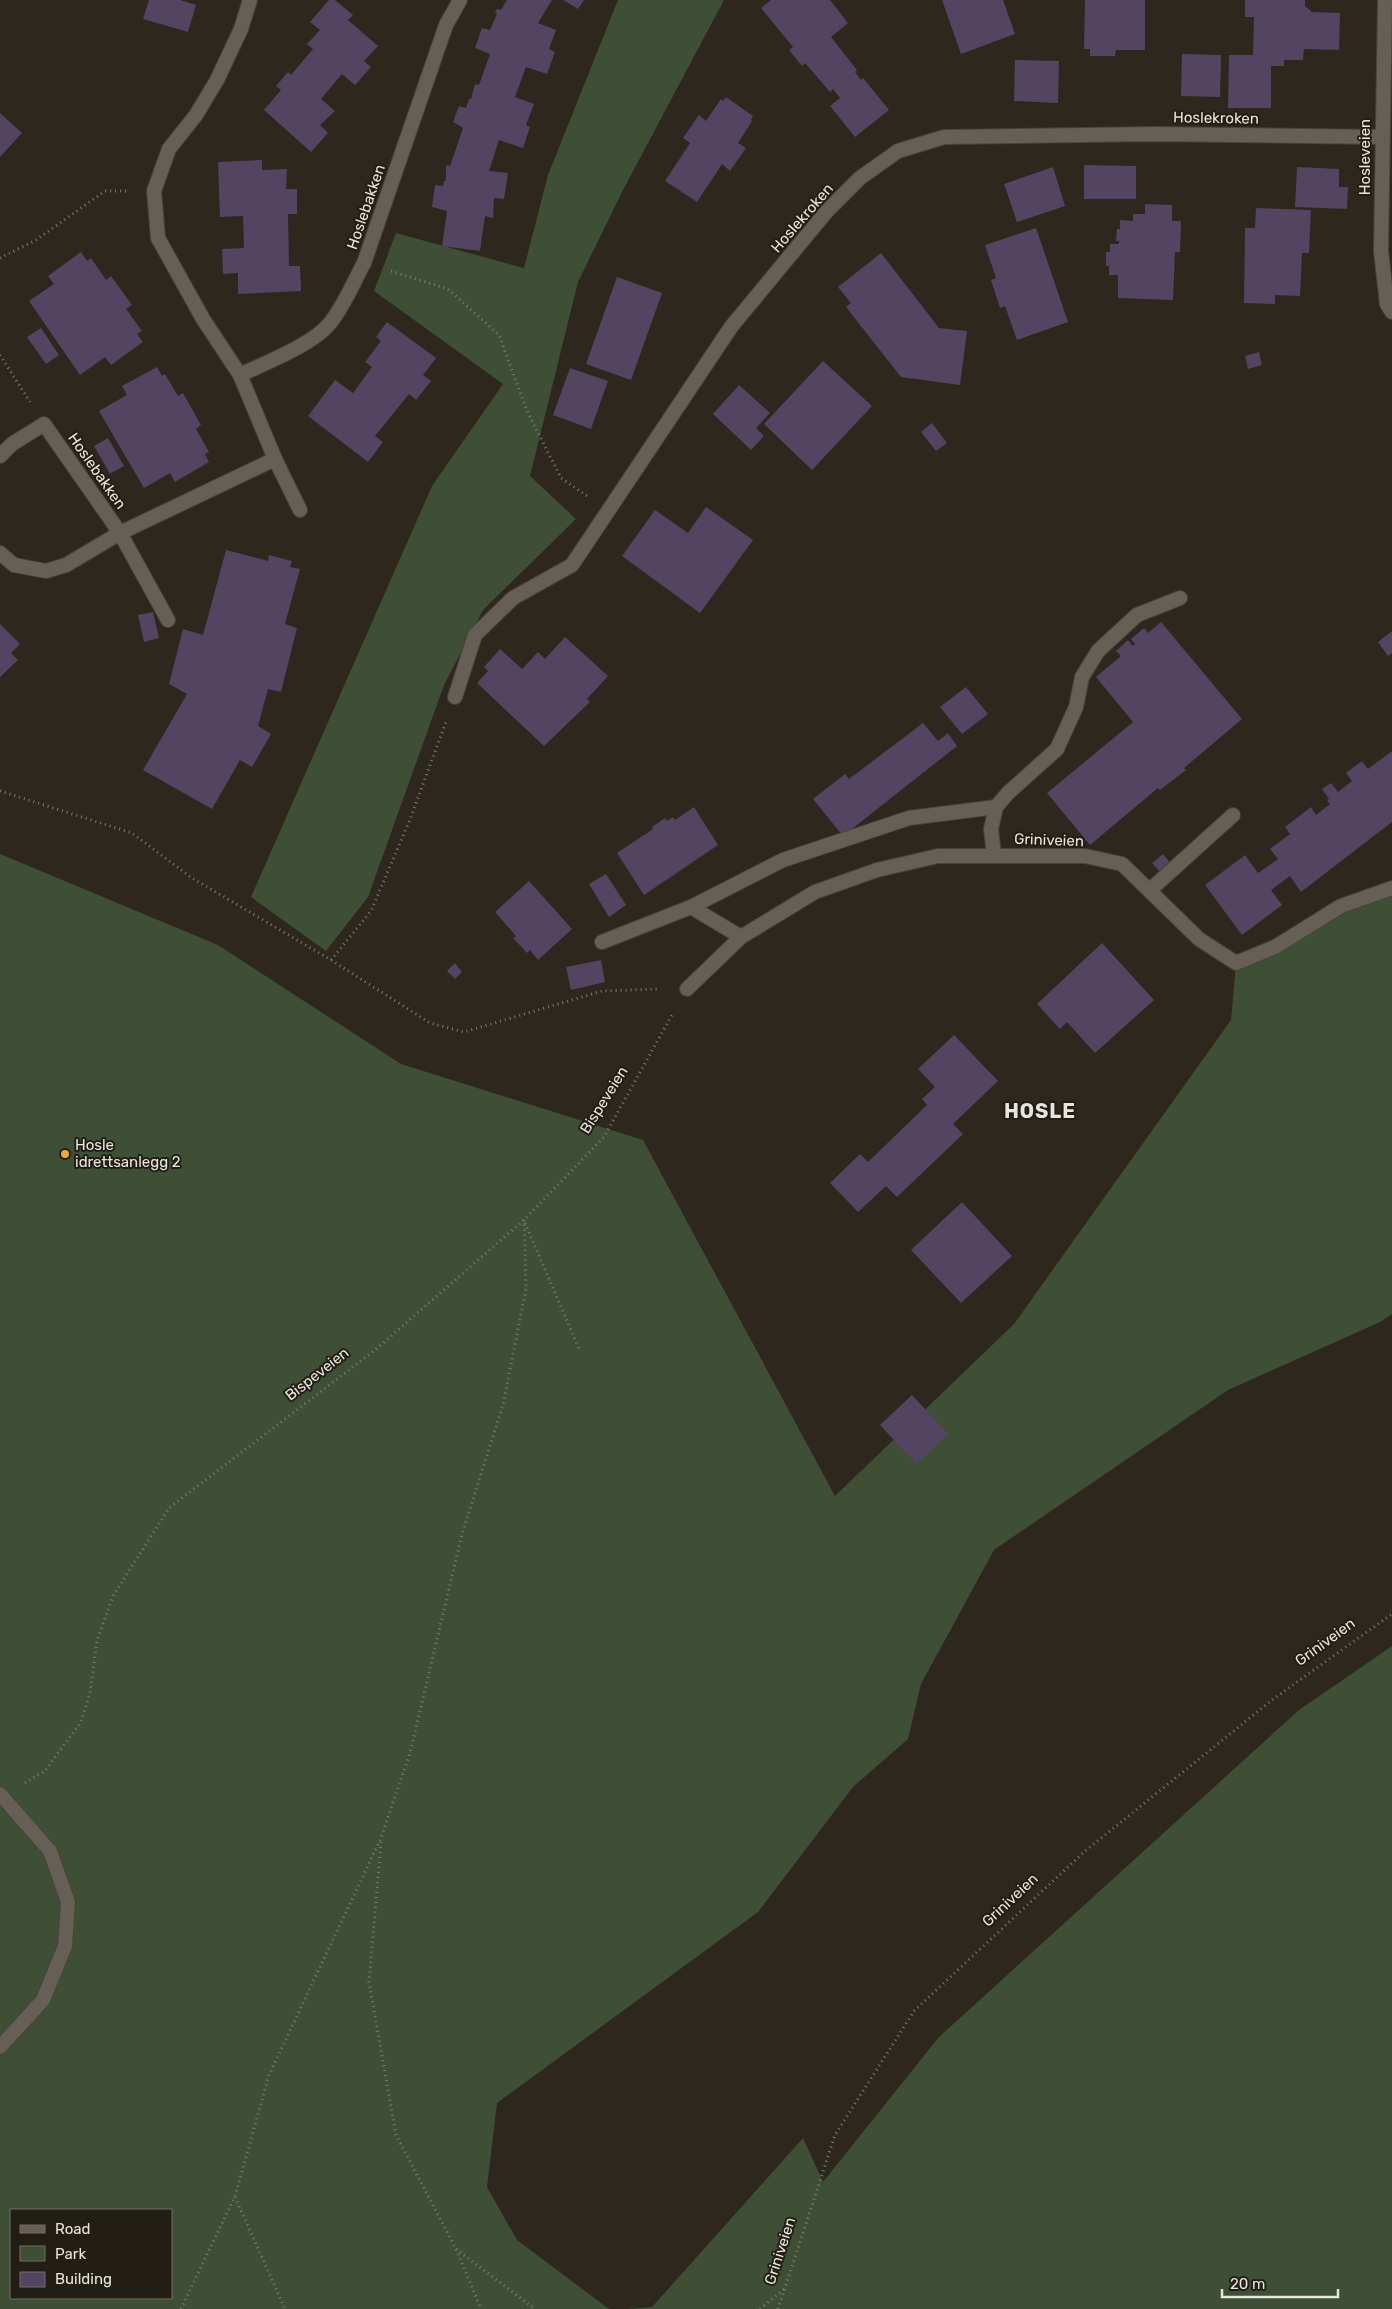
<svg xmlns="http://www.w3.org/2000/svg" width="1392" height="2309" viewBox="0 0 1392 2309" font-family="Rubik,sans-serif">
<rect width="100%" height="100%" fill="#2d271e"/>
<!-- green -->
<g fill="#3e4f36" fill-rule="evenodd">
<path d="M618,0H724L622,192L578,282L530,476L576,519L483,610L444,685L368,897L326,951L251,897L432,486L503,384L374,291L396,233L524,268L548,175Z"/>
<path d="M0,854L218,945L401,1064L643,1140L835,1496L1014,1324L1231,1020L1236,963L1392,888V1314L1380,1322L1228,1390L994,1550L921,1684L908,1739L853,1787L758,1912L497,2103L487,2187L517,2240L609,2309H0ZM11,2210H171V2298H11Z"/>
<path d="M1392,1646V2309H627L652,2307L803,2138L823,2182L939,2037L1299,1710Z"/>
</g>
<!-- building -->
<g fill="#534461">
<path d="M149,0H180L196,5L188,32L143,19Z"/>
<path d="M329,0H335L353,15L348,20L378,46L364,61L371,67L355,85L342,74L321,99L335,111L320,125L328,133L311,152L264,110L281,90L276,86L288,72L291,75L313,49L307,44L320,30L310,22Z"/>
<path d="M507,0H552L538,23L556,30L549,49L555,52L547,74L526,67L515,97L534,104L526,125L530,127L523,148L499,140L489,171L508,173L504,199L494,198L493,218L485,216L480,251L442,246L447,211L432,207L435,185L443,186L444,181H446V165L450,166L463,128L453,122L459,106L466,108L469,99H471L475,84L479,85L490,54L475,48L482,28L490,30L497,14L495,13L497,9L501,10Z"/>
<path d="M563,0H584L578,9Z"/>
<path d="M771,0H830L848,23L831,37L857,70L855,72L861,80L863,78L889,110L855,137L830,106L840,98L833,89L830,92L805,63L802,66L789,50L793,47L761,8Z"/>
<path d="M942,0H1003L1015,34L961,54Z"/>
<path d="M1085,0H1145V50H1116L1115,56H1090V49H1084Z"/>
<path d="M1245,0H1305V6L1312,12L1340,13L1339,50L1304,49L1303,60H1284V66H1271V108H1228L1229,55H1253L1254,17H1245Z"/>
<path d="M1182,54L1221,55L1220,97L1181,96Z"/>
<path d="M1015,60L1059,61L1058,103L1014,101Z"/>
<path d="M726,97L753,116L751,120L752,121L738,143L746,148L730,171L722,164L697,202L665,181L690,143L683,138L699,115L706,121L721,99L723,101Z"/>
<path d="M0,113L22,133L0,157Z"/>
<path d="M262,160V170L287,169L286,189H297V214H288L289,266H300L301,291L238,294V273L223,274L222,249L244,248L243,216L220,217L218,162Z"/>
<path d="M1084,165L1136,166V199H1084Z"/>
<path d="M1053,167L1065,206L1017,222L1004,184Z"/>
<path d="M1297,167L1339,169V187H1348L1347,209L1295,207Z"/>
<path d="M1145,204L1172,205V221H1181L1180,252H1175L1173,300L1118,298V275H1109V266H1106V252H1110V244H1119V241H1116L1117,229H1120V220L1133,221V214H1145Z"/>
<path d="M1256,208L1311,210L1309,253H1302L1300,296L1275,295V304L1244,303L1245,228H1255Z"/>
<path d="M1036,228L1068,322L1017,340L1005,306L1000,308L991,280L996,278L985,245Z"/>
<path d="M81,252L87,261L91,258L106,280L111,276L132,305L126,309L142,331L137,334L143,342L111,365L105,357L80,375L29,301L54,284L48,276Z"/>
<path d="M881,253L939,328L967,331L960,385L901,377L846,307L851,303L838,287Z"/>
<path d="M617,277L662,293L631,380L586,364Z"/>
<path d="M387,322L436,358L423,375L431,381L416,400L409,394L375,436L383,442L368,462L308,416L335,380L353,393L372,367L365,362L381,341L376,337Z"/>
<path d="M41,328L59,355L46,364L27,337Z"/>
<path d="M1259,352L1262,365L1248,369L1245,356Z"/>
<path d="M823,361L872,406L812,470L764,424Z"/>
<path d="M157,367L162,376L165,374L178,396L183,393L201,425L196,429L209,452L205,454L209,462L175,482L170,473L144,488L99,411L127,395L122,386Z"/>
<path d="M570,368L608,381L591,429L553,415Z"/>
<path d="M739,385L770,413L756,428L764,436L751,450L713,414Z"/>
<path d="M932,423L947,443L936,451L921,432Z"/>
<path d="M108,438L124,466L110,474L94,446Z"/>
<path d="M706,507L753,540L700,613L622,556L655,510L688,533Z"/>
<path d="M226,550L268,561L269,555L292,561L290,567L300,569L285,624L297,628L281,692L268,689L258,726L271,734L252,767L240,760L212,809L143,770L187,694L169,684L183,629L203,635Z"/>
<path d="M153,612L159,638L144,642L138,615Z"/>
<path d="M1161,622L1242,719L1184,768L1186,770L1160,790L1158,788L1090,845L1047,793L1133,722L1096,677L1121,656L1116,651L1128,640L1133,646L1135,644L1131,639L1144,628L1148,633Z"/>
<path d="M0,624L20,644L11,653L18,660L0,677Z"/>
<path d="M1392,631V653L1388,656L1378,642Z"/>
<path d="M565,637L608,676L587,699L590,702L544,746L477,683L488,671L484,667L500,649L522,669L538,652L545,659Z"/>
<path d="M966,687L988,714L962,734L940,707Z"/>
<path d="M923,723L938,741L948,733L957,746L843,836L813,799L845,774L849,779Z"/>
<path d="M1392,751V822L1301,892L1290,876L1271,890L1282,905L1242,935L1205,885L1245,855L1258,873L1278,859L1270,849L1290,834L1285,827L1311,807L1316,815L1330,804L1327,800L1329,799L1322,789L1331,783L1338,792L1352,781L1346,773L1362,761L1368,769Z"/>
<path d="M694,807L718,845L644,895L617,853L653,829L652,827L665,818L667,821L673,817L675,820Z"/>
<path d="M1163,854L1171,864L1161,873L1152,863Z"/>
<path d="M606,874L626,905L609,917L589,884Z"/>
<path d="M529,881L572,929L538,960L530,950L527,953L513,938L516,936L495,912Z"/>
<path d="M1102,943L1154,1000L1095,1053L1067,1022L1060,1029L1037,1004Z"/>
<path d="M601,960L605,982L571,990L566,967Z"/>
<path d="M455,963L462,972L455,979L447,971Z"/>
<path d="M954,1035L998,1081L953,1124L963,1134L897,1197L886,1186L858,1212L830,1183L860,1154L868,1162L927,1105L922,1099L935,1087L918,1069Z"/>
<path d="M962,1202L1012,1256L961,1303L911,1250Z"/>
<path d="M912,1395L948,1434L916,1464L880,1425Z"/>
</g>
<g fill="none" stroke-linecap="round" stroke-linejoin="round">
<!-- service casing -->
<g stroke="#48433c" stroke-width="16">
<g id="service">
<path d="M994,855L991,829L996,807L1008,793L1057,749L1076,707L1082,677L1098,651L1137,615L1180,598"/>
<path d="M1150,890L1233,815"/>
<path d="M691,907L741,937"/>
<path d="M602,942L691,907L783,860L909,818L996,807"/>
</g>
</g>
<!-- minor casing -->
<g stroke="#48433c" stroke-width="16">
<g id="minor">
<path d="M250,0L241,29L217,80L196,115L169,149L154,191L158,238L203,319L240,375L275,459L300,510"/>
<path d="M1385,0L1381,251L1387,304L1392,312"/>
<path d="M240,375C265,363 314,344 330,323C344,306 353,283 364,263L446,25L460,0"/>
<path d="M0,456L12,444L44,424L120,533L168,620"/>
<path d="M0,553L14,565L46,571L66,565L120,533L275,459"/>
<path d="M455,697L475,635L513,598L572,565L731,327L827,211L860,178L898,151L944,137L1153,134L1381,137"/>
<path d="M687,989L741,937L815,892L877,870L938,856H1085L1122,864L1199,939L1236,963L1275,947L1341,906L1392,888"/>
</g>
</g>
<!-- tertiary casing -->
<g stroke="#48433c" stroke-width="16">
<path id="tertiary" d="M0,1794L50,1851L68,1902L65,1946L43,2000L0,2047"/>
</g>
<!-- path -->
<g stroke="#807b74" stroke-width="3" stroke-dasharray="1 4" stroke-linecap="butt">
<path d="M0,258L36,240L105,191H127"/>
<path d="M391,271L448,289L499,335L527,411L561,478L587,496"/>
<path d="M0,355L30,402"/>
<path d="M0,791L132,833L192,878L331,960L430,1023L464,1032L602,991L660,989"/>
<path d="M331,960L371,911L409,822L446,722"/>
<path d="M525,1223L579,1349"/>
<path d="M25,1783L45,1771L81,1722L90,1693L97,1641L113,1596L169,1508L375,1350L524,1220L604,1137L673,1013"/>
<path d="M381,1842L369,1982L396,2135L456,2249L481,2309"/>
<path d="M235,2197L285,2309"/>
<path d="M456,2249L535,2309"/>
<path d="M181,2309L235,2196L269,2075L381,1838L410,1753L462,1534L503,1405L526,1289L524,1220"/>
<path d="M760,2309L784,2289"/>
<path d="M778,2309L835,2135L914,2011L1084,1852L1272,1700L1392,1614"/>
</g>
<!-- service -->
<use href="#service" stroke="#655f55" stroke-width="14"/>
<!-- minor -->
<use href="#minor" stroke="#655f55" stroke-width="14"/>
<!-- tertiary -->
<use href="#tertiary" stroke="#655f55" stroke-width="14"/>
</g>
<!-- markers -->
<circle fill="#f0a63f" stroke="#231e15" stroke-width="2" cx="65" cy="1154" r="5"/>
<g text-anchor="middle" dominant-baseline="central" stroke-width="4" stroke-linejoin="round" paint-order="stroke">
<!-- street labels -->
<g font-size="15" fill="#e8e5df" stroke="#231e15">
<text transform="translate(1216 118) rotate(1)">Hoslekroken</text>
<text transform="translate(1365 157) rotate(-90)">Hosleveien</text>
<text transform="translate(366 207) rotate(-71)">Hoslebakken</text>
<text transform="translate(802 218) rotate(-49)">Hoslekroken</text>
<text transform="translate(97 471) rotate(55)">Hoslebakken</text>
<text transform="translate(1049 840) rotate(2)">Griniveien</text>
<text transform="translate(604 1100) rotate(-58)">Bispeveien</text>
<text transform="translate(317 1374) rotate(-38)">Bispeveien</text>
<text transform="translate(1325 1642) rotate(-36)">Griniveien</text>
<text transform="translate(1010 1900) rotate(-43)">Griniveien</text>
<text transform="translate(780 2251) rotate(-72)">Griniveien</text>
</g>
<!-- poi labels -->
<g font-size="15" fill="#e8e5df" stroke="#231e15" text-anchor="start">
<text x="75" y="1145">Hosle<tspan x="75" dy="17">idrettsanlegg 2</tspan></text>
</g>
<!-- district labels -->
<g font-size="20" font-weight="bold" letter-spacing="1" fill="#e8e5df" stroke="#231e15">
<text x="1040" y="1111">HOSLE</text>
</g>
</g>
<!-- legend -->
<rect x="10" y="2209" width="162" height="90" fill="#231e15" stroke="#726e66"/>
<rect x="20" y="2225" width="25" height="8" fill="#655f55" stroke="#726e66"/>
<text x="55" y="2234" font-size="15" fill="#e8e5df">Road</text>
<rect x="20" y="2246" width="25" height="15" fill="#3e4f36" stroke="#726e66"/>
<text x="55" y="2259" font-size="15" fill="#e8e5df">Park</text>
<rect x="20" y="2272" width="25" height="15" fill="#534461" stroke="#726e66"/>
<text x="55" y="2284" font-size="15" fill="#e8e5df">Building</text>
<!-- scale -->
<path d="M1222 2289v8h116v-8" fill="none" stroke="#e8e5df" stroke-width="2.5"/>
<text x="1230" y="2289" font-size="15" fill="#e8e5df" stroke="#231e15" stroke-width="4" paint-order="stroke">20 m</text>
</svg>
